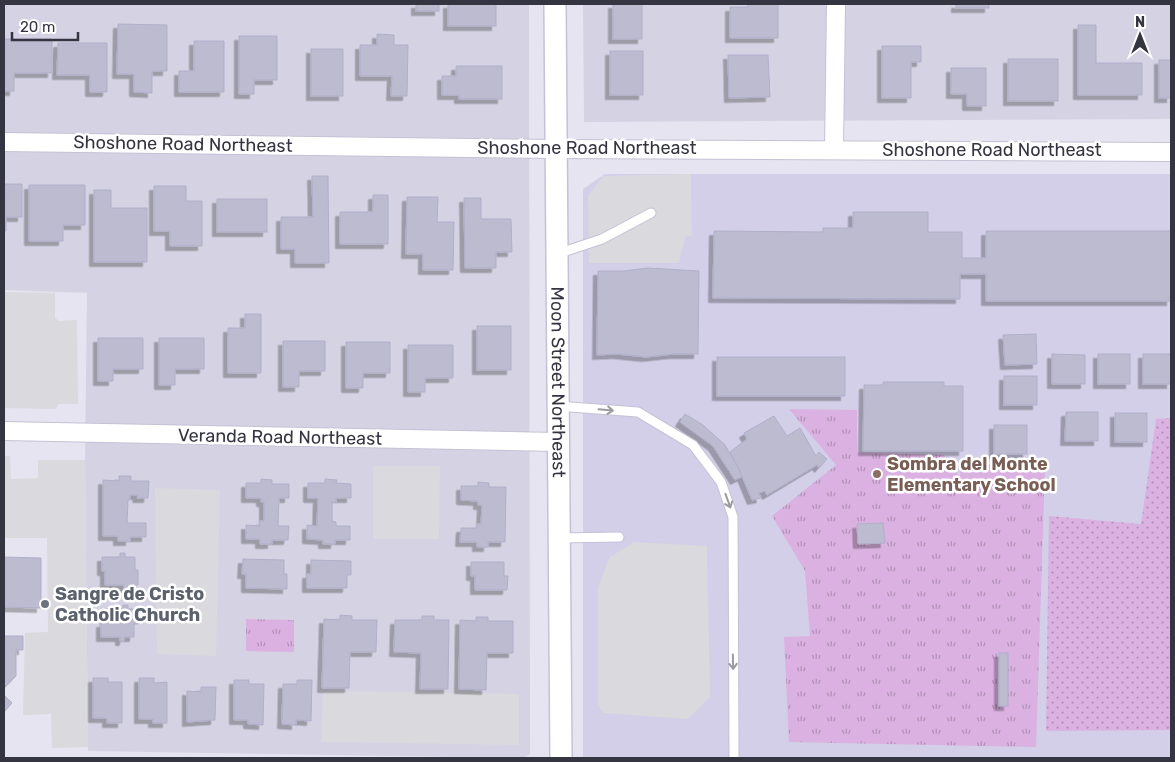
<svg xmlns="http://www.w3.org/2000/svg" width="1175" height="762" viewBox="0 0 1175 762" font-family="Rubik,sans-serif">
<defs>
<pattern id="grass-dots" width="8" height="8" patternUnits="userSpaceOnUse" patternTransform="scale(1.25)"><rect width="8" height="8" fill="#dab1e0"/><path d="M2 2h.1M6 6h.1" fill="none" stroke="#b291b7" stroke-width="1.8" stroke-linecap="round"/></pattern>
<pattern id="park-tufts" width="24" height="20" patternUnits="userSpaceOnUse" patternTransform="scale(1.25)"><rect width="24" height="20" fill="#dab1e0"/><path d="M3 7l-1-3M5 7V3M7 7l1-3M15 17l-1-3M17 17v-4M19 17l1-3" fill="none" stroke="#b291b7"/></pattern>
<filter id="shadow"><feDropShadow dx="-4.5" dy="4.5" stdDeviation="0" flood-color="#0004"/></filter>
</defs>
<rect width="100%" height="100%" fill="#e6e4f0"/>
<!-- residential -->
<g fill="#d5d3e3">
<path d="M4,4H529L530,754L524,758L88,751L85,460L87,293L4,290Z"/>
<path d="M583,4H1171V119L584,122Z"/>
</g>
<!-- education -->
<path fill="#d3cfe8" d="M605,174H1171V758H583V189Z"/>
<!-- grass -->
<path fill="url(#grass-dots)" d="M1171,418V730L1046,731L1049,516L1141,524L1156,419Z"/>
<!-- park -->
<g fill="url(#park-tufts)">
<path d="M789,409L857,410V452L944,455L960,477L961,463L1045,466L1036,747L789,742L784,637L810,636L805,571L772,516L836,465Z"/>
<path d="M246,619L294,620V652L246,651Z"/>
</g>
<!-- parking -->
<g fill="#d9d9de">
<path d="M691,174L692,235L685,237L679,263H589L588,196L603,176Z"/>
<path d="M4,292L55,293V318L59,321L77,320L78,404H59L55,409L4,408Z"/>
<path d="M4,456H10L11,479L38,478V460H85L88,747L52,748L51,714L23,715L25,633L48,632L47,538H4Z"/>
<path d="M373,466H440L439,539H373Z"/>
<path d="M155,488L220,490L216,656L157,654Z"/>
<path d="M634,542L707,546L710,697L688,719L603,713L598,705V587L610,557Z"/>
<path d="M329,691L519,694V745L321,742L323,694Z"/>
</g>
<!-- building -->
<g fill="#bcbbd0" stroke="#b0afca" filter="url(#shadow)">
<rect x="416" y="4" width="23" height="7"/>
<rect x="448" y="4" width="48" height="22"/>
<rect x="613" y="4" width="29" height="35"/>
<path d="M748,4H778V38H730V7H748Z"/>
<rect x="956" y="4" width="33" height="4"/>
<path d="M118,24L167,25V71H152V93L134,92V74H117Z"/>
<path d="M1078,25H1096V63H1142V95H1078Z"/>
<path d="M377,34L394,35V45H408L407,96H391L392,76H360V45H377Z"/>
<path d="M239,36H277V80H254V94H239Z"/>
<path d="M4,39H52V73H14V91H4Z"/>
<path d="M194,41H224V92H179V71H194Z"/>
<path d="M58,43H107V92H90V75H57Z"/>
<path d="M882,46H921V62H911V98H882Z"/>
<rect x="311" y="49" width="32" height="47"/>
<rect x="610" y="51" width="33" height="44"/>
<path d="M728,55H768L770,97L729,98Z"/>
<rect x="1008" y="59" width="50" height="42"/>
<rect x="1159" y="60" width="12" height="38"/>
<path d="M456,66H502V99H459V95H442V76H456Z"/>
<path d="M951,68H986V106H967V94H951Z"/>
<path d="M312,176H328L329,263H295V249H281V217H313Z"/>
<path d="M4,184H22V217H6V231H4Z"/>
<path d="M29,185H85V225H63V241H29Z"/>
<path d="M154,186H186V201H202V246H170V231H154Z"/>
<path d="M94,190H111V208H147V262H94Z"/>
<path d="M373,195H388V244H340V212H373Z"/>
<path d="M407,197H438L437,222H454L453,270H423V254H406Z"/>
<path d="M464,198H481V219H511L512,252H496V268H465Z"/>
<rect x="217" y="199" width="50" height="33"/>
<path d="M853,212H928V232H962V258H986V231H1171V301H986V274H960V299L713,298L714,231L823,232V228H853Z"/>
<path d="M648,268L699,271L698,354H674L646,357L617,354L597,355L598,271H624Z"/>
<path d="M245,314H261V373H228V328H245Z"/>
<rect x="477" y="326" width="34" height="44"/>
<path d="M1036,334L1037,364L1005,365L1003,335Z"/>
<path d="M98,338H143V369H113V381H98Z"/>
<path d="M159,338H204V369H175V385H159Z"/>
<path d="M283,341H325V371H299V387H283Z"/>
<path d="M346,342H390V373H363V388H346Z"/>
<path d="M408,345H453V378H425V392H408Z"/>
<path d="M1052,354L1085,355V384H1052Z"/>
<rect x="1098" y="354" width="32" height="30"/>
<rect x="1143" y="354" width="28" height="30"/>
<rect x="717" y="357" width="128" height="39"/>
<rect x="1004" y="376" width="33" height="29"/>
<path d="M883,382H944V386H963V451H863L864,385H883Z"/>
<path d="M1066,412H1098V441H1065Z"/>
<rect x="1115" y="413" width="32" height="29"/>
<path d="M685,414L703,425L725,445L743,476L735,480L713,446L680,422Z"/>
<path d="M774,416L787,436L800,428L816,456L819,452L827,459L819,468L817,465L767,495L765,491L759,493L761,498L752,500L739,469L730,452L747,439L744,433Z"/>
<rect x="994" y="425" width="33" height="29"/>
<path d="M119,476H131V481H149L148,498H137L138,495H130V500H128L127,523H146V537H130V541H118V536H103V480L119,481Z"/>
<path d="M261,479L272,480V484H289V498H279L278,526H289L288,540H272V544H260V539H246V525L260,526V521H264V502H261V498H246V483H261Z"/>
<path d="M325,479L337,480L336,483L351,484V498H336V503L332,502V521L336,522V526H350V540H335V544H323V540L307,539V525L317,526L318,498H308V483H325Z"/>
<path d="M478,482L489,483V487H506L505,542H488V547H477V542H460L461,528H477V524H481L482,505H478V501L461,500V486H478Z"/>
<path d="M883,523L885,543L858,544L857,524Z"/>
<path d="M120,553H125V557H135V570H138V585H129V589H124V585H105V571H102V557H120Z"/>
<path d="M4,557L41,558V608L4,607Z"/>
<path d="M243,559L284,560V574H287V589L246,588V574H242Z"/>
<path d="M311,560L351,561V575H347V588H307V574H311Z"/>
<path d="M471,562H504V576H508L507,590H475V576H471Z"/>
<path d="M123,605H128V609H138V624H134V637H124V641H120V637H101V623H105V609H123Z"/>
<path d="M340,615L352,616V620H377L376,652H350L349,688H322L324,619L340,620Z"/>
<path d="M422,616H434V620H449L448,689H420L421,653L394,652L395,620H422Z"/>
<path d="M476,617H488V621H513V653H487L486,690L459,689L460,620L476,621Z"/>
<path d="M4,636H23V650H16V676L4,688Z"/>
<rect x="999" y="653" width="9" height="53"/>
<path d="M93,678H108V682H122V723H107V718H93Z"/>
<path d="M139,678H154V683L167,682V723H153V719H139Z"/>
<path d="M234,680H249V684H264L263,725L248,724V720H234Z"/>
<path d="M297,680H312L311,721L296,720V725L282,724L283,684H297Z"/>
<path d="M201,687H216L215,720L187,722V691L201,692Z"/>
<path d="M4,695L12,703L4,712Z"/>
</g>
<g fill="none" stroke-linecap="round" stroke-linejoin="round">
<!-- service casing -->
<g stroke="#c4c2d5" stroke-width="11">
<g id="service">
<path d="M557,254L602,239L651,213"/>
<path d="M557,406L638,412L693,445L721,482L733,517L734,758"/>
<path d="M560,538L619,537"/>
</g>
</g>
<!-- minor casing -->
<g stroke="#c4c2d5" stroke-width="20">
<g id="minor">
<path d="M4,142L556,149L1171,152"/>
<path d="M834,149L836,4"/>
<path d="M4,431L557,442"/>
</g>
</g>
<!-- tertiary casing -->
<g stroke="#c4c2d5" stroke-width="24">
<g id="tertiary">
<path id="s1" d="M555,4L561,758"/>
</g>
</g>
<!-- service -->
<use href="#service" stroke="#fff" stroke-width="9"/>
<!-- minor -->
<use href="#minor" stroke="#fff" stroke-width="18"/>
<!-- tertiary -->
<use href="#tertiary" stroke="#fff" stroke-width="21"/>
</g>
<!-- one-way arrows -->
<defs><path id="oneway-shaft" d="M-6 0H5M1.5-3L5.5 0L1.5 3" fill="none" stroke-width="1.6" stroke-linecap="round" stroke-linejoin="round" transform="scale(1.25)"/></defs>
<g stroke="#9a9aa0">
<use href="#oneway-shaft" transform="translate(606 410) rotate(5)"/>
<use href="#oneway-shaft" transform="translate(728 501) rotate(70)"/>
<use href="#oneway-shaft" transform="translate(733 662) rotate(89)"/>
</g>
<!-- markers -->
<circle fill="#8d6e63" stroke="#fff" stroke-width="2" cx="877" cy="474" r="5"/>
<circle fill="#6b7280" stroke="#fff" stroke-width="2" cx="45" cy="604" r="5"/>
<g text-anchor="middle" dominant-baseline="central" stroke-width="5" stroke-linejoin="round" paint-order="stroke">
<!-- street labels -->
<g font-size="18" fill="#353541" stroke="#fff">
<text transform="translate(183 144) rotate(1)">Shoshone Road Northeast</text>
<text x="587" y="148">Shoshone Road Northeast</text>
<text x="992" y="150">Shoshone Road Northeast</text>
<text stroke="none"><textPath href="#s1" startOffset="378">Moon Street Northeast</textPath></text>
<text transform="translate(280 437) rotate(1)">Veranda Road Northeast</text>
</g>
<!-- education labels -->
<g font-size="18" font-weight="bold" fill="#785e54" stroke="#fff" text-anchor="start">
<text x="887" y="464">Sombra del Monte<tspan x="887" dy="21">Elementary School</tspan></text>
</g>
<!-- worship labels -->
<g font-size="18" font-weight="bold" fill="#5b616d" stroke="#fff" text-anchor="start">
<text x="55" y="594">Sangre de Cristo<tspan x="55" dy="21">Catholic Church</tspan></text>
</g>
</g>
<!-- border -->
<rect width="1175" height="762" fill="none" stroke="#353541" stroke-width="10"/>
<!-- north arrow -->
<g transform="translate(1140 35)" stroke="#ffffff" stroke-width="4" paint-order="stroke">
<path d="M0-4L9 19L0 12L-9 19Z" fill="#353541"/>
<text y="-8" font-size="14" font-weight="bold" text-anchor="middle" fill="#353541">N</text>
</g>
<!-- scale -->
<path d="M12 32v8h66v-8" fill="none" stroke="#353541" stroke-width="2.5"/>
<text x="20" y="32" font-size="15" fill="#353541" stroke="#ffffff" stroke-width="4" paint-order="stroke">20 m</text>
</svg>
